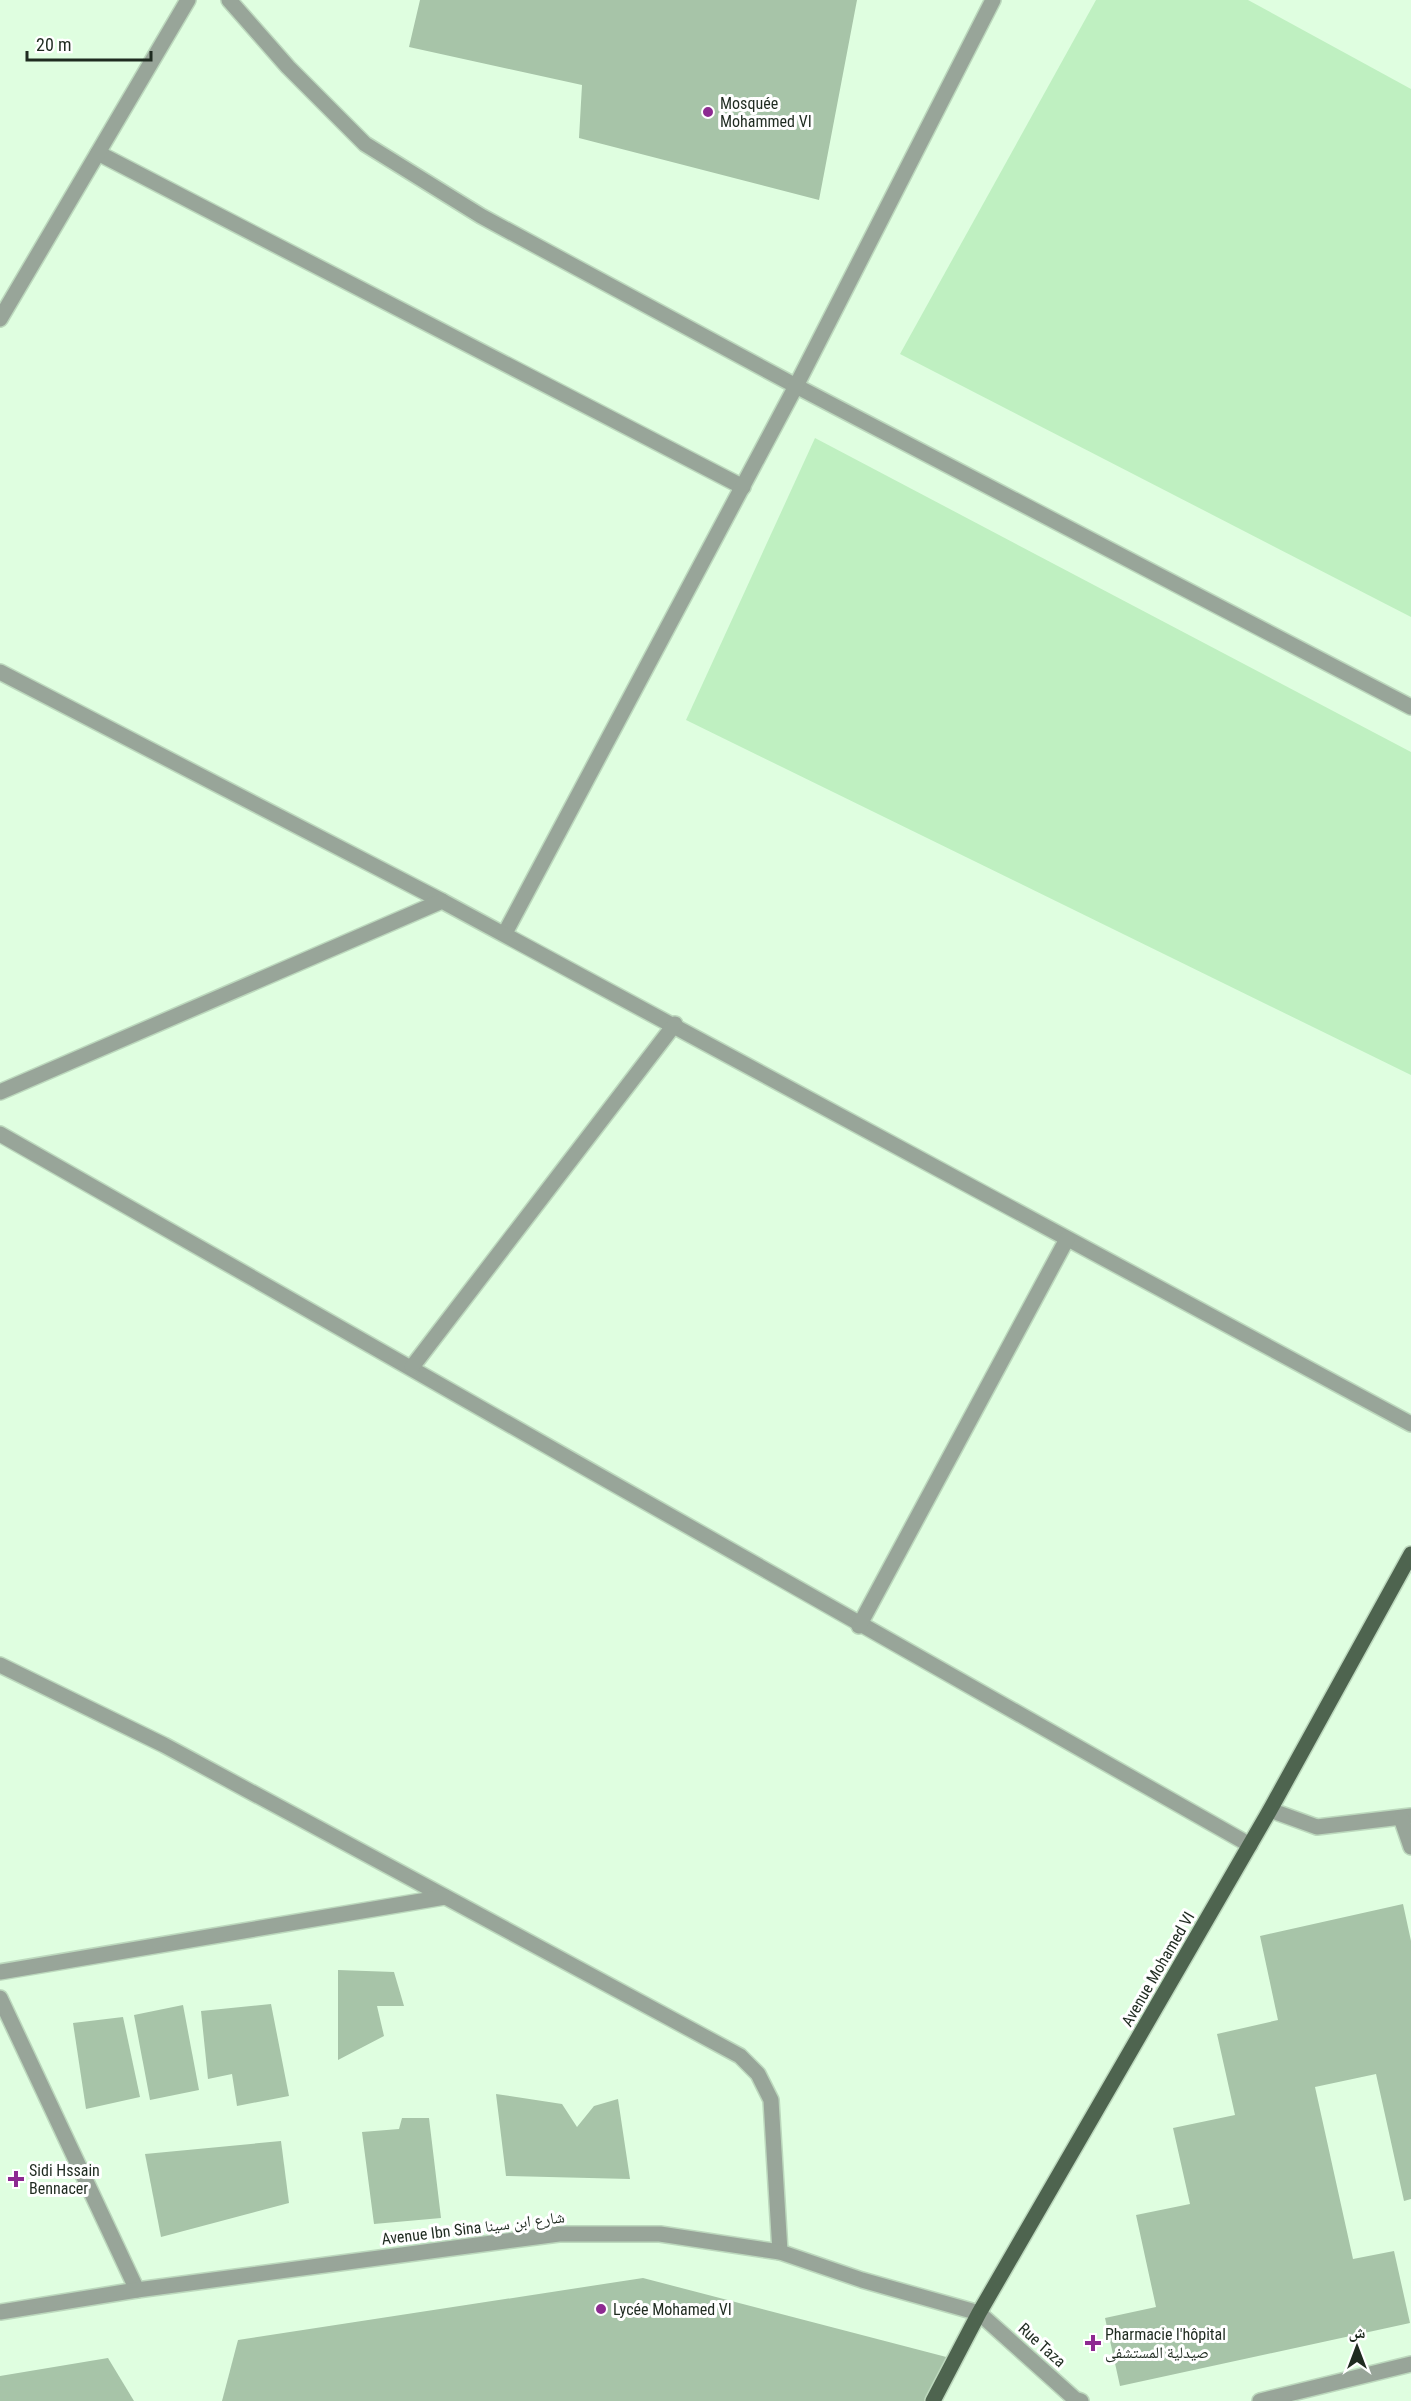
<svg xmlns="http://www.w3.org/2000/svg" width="1411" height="2401" viewBox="0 0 1411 2401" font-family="'Roboto Condensed','Noto Naskh Arabic',sans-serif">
<rect width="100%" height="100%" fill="#dffee0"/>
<!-- green -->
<g fill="#bff0c1">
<path d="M1096,0H1248L1411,89V617L900,354Z"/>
<path d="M815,438L1411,752V1075L686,720Z"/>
</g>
<!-- building -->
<g fill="#a7c4a8">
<path d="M420,0H857L819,200L579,138L582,85L409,47Z"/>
<path d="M1403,1904L1411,1941V2199L1404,2201L1376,2074L1315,2087L1353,2259L1394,2251L1410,2323L1120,2386L1105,2318L1156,2307L1136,2215L1190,2204L1173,2128L1235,2115L1217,2034L1278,2020L1260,1936Z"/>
<path d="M338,1970L394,1972L404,2006H377L384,2036L338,2060Z"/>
<path d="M271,2004L289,2096L237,2106L232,2074L208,2079L201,2011Z"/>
<path d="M183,2005L199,2090L150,2100L134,2015Z"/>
<path d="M123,2017L140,2097L86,2109L73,2023Z"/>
<path d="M496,2094L562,2104L577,2127L594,2106L618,2099L630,2179L506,2176Z"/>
<path d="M402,2118H429L441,2218L374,2224L362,2132L399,2129Z"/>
<path d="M281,2141L289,2203L161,2237L145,2154Z"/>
<path d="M643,2278L954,2359L930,2401H222L238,2340Z"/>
<path d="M108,2358L134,2401H0V2376Z"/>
</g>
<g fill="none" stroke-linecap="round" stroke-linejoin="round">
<!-- minor casing -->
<g stroke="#bcd8bd" stroke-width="18">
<g id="minor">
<path d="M229,0L288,67L365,144L481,216L796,386L1411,707"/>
<path d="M98,153L743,487"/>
<path d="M0,319L188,0"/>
<path d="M0,672L442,901"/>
<path d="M505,933L796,386L993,0"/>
<path d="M0,1092L442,901L1411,1424"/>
<path d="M0,1134C417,1370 832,1611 1250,1845"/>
<path d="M412,1367L675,1024"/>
<path d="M859,1626L1067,1239"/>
<path d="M0,1665L164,1745L740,2056L758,2074L771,2100L780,2252"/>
<path d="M1270,1810L1317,1827L1411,1816"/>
<path d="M1401,1818L1411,1847"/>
<path d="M0,1972L445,1897"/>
<path d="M0,1998L137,2290"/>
<path d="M0,2312L137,2290L559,2234H660L780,2252L862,2280L979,2313L1075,2399L1081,2401"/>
<path d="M1260,2401L1411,2364"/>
</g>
</g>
<!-- major casing -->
<g stroke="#bcd8bd" stroke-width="18">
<path id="major" d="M933,2401L979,2313L1270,1810L1411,1554"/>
</g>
<!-- minor -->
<use href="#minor" stroke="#98a599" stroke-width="15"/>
<!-- major -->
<use href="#major" stroke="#4e644f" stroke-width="15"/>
</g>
<!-- markers -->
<g fill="#8d2a91" stroke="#fff" stroke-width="2">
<circle cx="708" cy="112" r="6"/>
<path d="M13 2170h6v6h6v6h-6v6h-6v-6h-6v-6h6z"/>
<circle cx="601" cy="2309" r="6"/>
<path d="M1090 2334h6v6h6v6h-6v6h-6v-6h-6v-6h6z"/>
</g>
<g text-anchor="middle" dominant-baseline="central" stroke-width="6" stroke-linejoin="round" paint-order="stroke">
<!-- poi labels -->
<g font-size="16" fill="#1f2b20" stroke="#fff" text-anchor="start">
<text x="720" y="103">Mosquée<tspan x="720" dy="18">Mohammed VI</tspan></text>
<text x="29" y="2170">Sidi Hssain<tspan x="29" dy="18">Bennacer</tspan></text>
<text x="613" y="2309">Lycée Mohamed VI</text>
<text x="1105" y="2334">Pharmacie l'hôpital<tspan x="1105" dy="18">صيدلية المستشفى</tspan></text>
</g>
<!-- street labels -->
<g font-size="16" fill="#1f2b20" stroke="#fff">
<text transform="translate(1158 1969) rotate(-60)">Avenue Mohamed VI</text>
<text transform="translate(473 2228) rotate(-7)">Avenue Ibn Sina شارع ابن سينا</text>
<text transform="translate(1042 2345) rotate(42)">Rue Taza</text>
</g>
</g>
<!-- north arrow -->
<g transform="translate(1357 2347)" stroke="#ffffff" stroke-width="4.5" paint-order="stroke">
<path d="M0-4.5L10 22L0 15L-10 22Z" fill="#1f2b20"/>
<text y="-9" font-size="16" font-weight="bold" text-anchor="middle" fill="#1f2b20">ش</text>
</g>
<!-- scale -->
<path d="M27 51v9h124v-9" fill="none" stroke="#1f2b20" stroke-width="3"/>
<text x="36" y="51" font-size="18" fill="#1f2b20" stroke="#ffffff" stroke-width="4.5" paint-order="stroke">20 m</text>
</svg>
